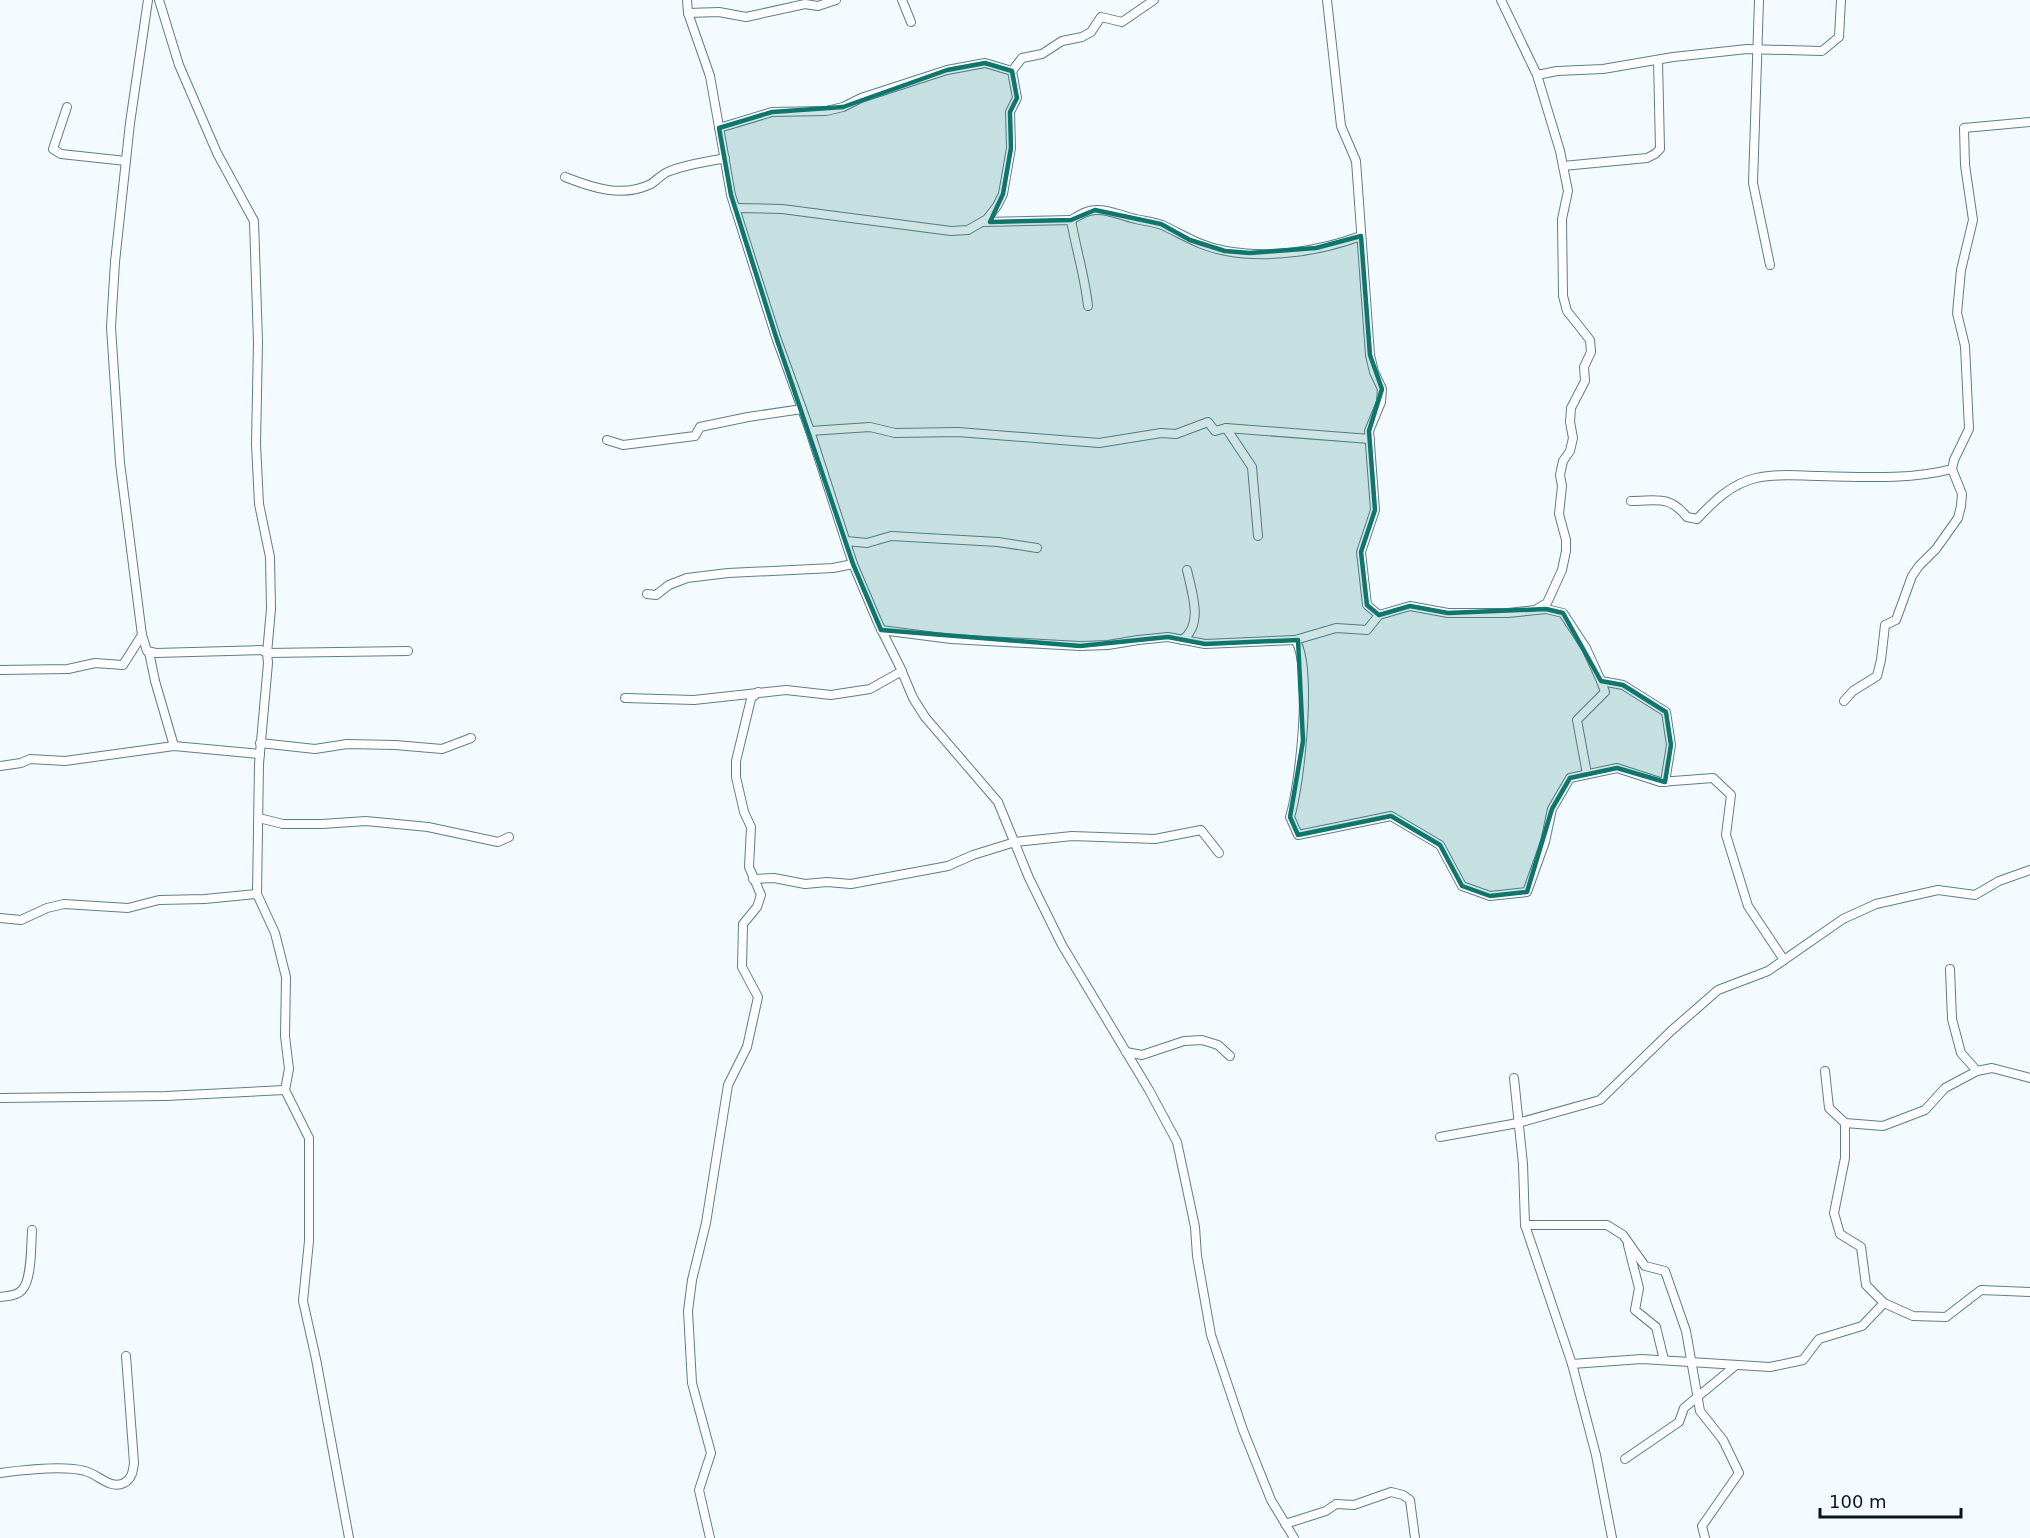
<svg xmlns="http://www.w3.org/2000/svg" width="2030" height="1538" viewBox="0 0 2030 1538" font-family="'DejaVu Sans',sans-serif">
<rect width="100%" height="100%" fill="#f4fbff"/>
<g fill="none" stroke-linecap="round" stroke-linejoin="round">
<!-- minor casing -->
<g stroke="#5c7e8c" stroke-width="10">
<g id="minor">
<path d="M148,0L130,123L115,262L111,327L120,463L142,635L147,651L156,653L261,650L267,653L268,663L259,764L257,894L275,933L286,977L285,1036L289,1069L285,1090L309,1138V1241L303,1301L316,1359L349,1538"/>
<path d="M159,0L179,65L217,153L254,221L258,342L256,444L259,504L270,557L271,609L267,653L408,651"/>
<path d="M687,0L688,13L710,76L731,195L776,337L810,431L853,564L878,623L900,667L913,698L925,717L998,802L1029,878L1062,945L1149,1090L1177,1142L1195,1227L1197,1256L1211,1335L1243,1430L1271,1500L1294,1538"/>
<path d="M902,0L911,22"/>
<path d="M1327,0L1341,126L1356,161L1370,355L1374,372L1382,389L1381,402L1369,431L1375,510L1361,552L1367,605L1379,615"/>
<path d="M1501,0L1537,75L1560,151L1568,191L1562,219L1563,296L1567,311L1590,340L1591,352L1584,367L1585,381L1571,408L1570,422L1573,438L1570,451L1563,461L1560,475L1562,486L1559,514L1566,540V551L1562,570L1547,603L1535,610"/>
<path d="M1759,0L1753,183L1770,265"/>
<path d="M688,13L719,12L746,17L805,4L818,6L836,0"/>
<path d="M1012,71L1022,58L1042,54L1062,41L1082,37L1091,32L1101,17L1122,22L1154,0"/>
<path d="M1537,75L1557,71L1603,69L1673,57L1747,49L1822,51L1839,37L1841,0"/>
<path d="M67,107L53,149L61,154L126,161"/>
<path d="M719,128L772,112L826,111L843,107L861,98L947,70L985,63L1012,71L1017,98L1010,112L1011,148L1003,194L997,206L987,219L968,230L951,231L782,209L735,208"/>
<path d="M1563,166L1647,158L1655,154L1660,149L1658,60"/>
<path d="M565,177C593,188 622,198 651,184C657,180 663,173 670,171C687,164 707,162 725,158"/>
<path d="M1071,220C1078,216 1086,210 1096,210C1109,209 1122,216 1136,219C1144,221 1154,222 1162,225C1184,235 1201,247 1226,251C1270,259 1320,251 1361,236"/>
<path d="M983,222L1071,220C1076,249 1085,277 1088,306"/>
<path d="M1226,428L1370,439"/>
<path d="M810,431L870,427L895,433L958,432L1099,443L1161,433L1176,434L1208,422L1215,431L1226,428L1252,467L1258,536"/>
<path d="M607,440L623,445L695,436L700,427L748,417L802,409"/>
<path d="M1631,501C1658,501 1669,495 1687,517L1697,519C1714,501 1731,484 1756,478C1777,473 1800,476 1820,476C1863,477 1910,480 1952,469"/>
<path d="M846,541L867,543L891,536L998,542L1037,548"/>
<path d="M647,594L656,595L669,585L687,578L728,573L833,568L853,564"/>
<path d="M881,630L951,639L1080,646L1108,645L1138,640L1168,637L1205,644L1295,640C1313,665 1300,786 1290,817L1298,835L1391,816L1440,845L1462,886L1490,896L1527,892L1545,842L1552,809L1570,778L1617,768L1660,782L1713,778L1731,795L1726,835L1748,906L1784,960"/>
<path d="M1182,640C1204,625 1192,593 1187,570"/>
<path d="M1295,640L1336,628L1367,630L1379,615L1410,606L1448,613H1508L1546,609L1563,613L1586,648L1601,681L1623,685L1666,712L1671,745L1665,782"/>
<path d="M149,652L155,681L174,746"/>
<path d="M0,670L68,669L95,663L123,665L142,635"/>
<path d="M625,698L694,700L786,690L831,695L870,689L902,671"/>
<path d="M1844,701L1853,691L1877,676L1881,660L1885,625L1896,620L1912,576L1919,566L1936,549L1958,518L1961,506L1962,494L1952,469L1954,460L1969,429L1965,346L1957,313L1961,270L1973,220L1965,165L1964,128L2030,122"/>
<path d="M260,743L315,749L347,744L395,745L442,749L471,738"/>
<path d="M0,766L21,763L30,759L65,761L174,746L260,754"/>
<path d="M1587,774L1577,720L1605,692L1601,681"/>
<path d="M259,818L283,824H322L366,821L428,827L498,842L509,837"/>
<path d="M753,879L774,878L805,884L827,882L851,884L948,866L973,855L1015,842L1072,836L1155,839L1201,830L1219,853"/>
<path d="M0,918L21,920L47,908L64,904L128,908L159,900L205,899L257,894"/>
<path d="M1950,969L1952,1019L1961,1053L1977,1071"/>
<path d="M1126,1052L1142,1055L1184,1041L1202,1040L1218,1045L1230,1056"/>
<path d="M1825,1071L1829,1108L1845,1123L1883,1126L1925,1110L1945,1088L1977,1071L1992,1068L2030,1078"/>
<path d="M1514,1078L1523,1164L1525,1225L1572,1364L1596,1455L1612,1538"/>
<path d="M0,1098L166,1096L285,1090"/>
<path d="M1440,1137L1518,1123L1600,1100L1671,1031L1718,990L1768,971L1843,919L1876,904L1938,890L1975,895L1999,881L2030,870"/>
<path d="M1525,1225H1607L1623,1235L1645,1266L1665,1271L1686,1331L1700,1411L1723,1440L1739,1473L1702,1526L1705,1538"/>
<path d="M1628,1245L1639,1288L1635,1310L1656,1327L1664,1360"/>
<path d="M0,1297C7,1296 17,1296 22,1290C32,1280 31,1244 32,1230"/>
<path d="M1884,1303L1913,1316L1946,1317L1981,1290L2030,1292"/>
<path d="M1572,1364L1642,1359L1770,1367L1803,1360L1819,1339L1862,1326L1884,1303L1866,1285L1861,1247L1840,1234L1834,1213L1845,1158V1123"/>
<path d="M1625,1459L1679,1422L1684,1408L1735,1366"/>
<path d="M0,1473C23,1470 63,1465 85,1471C98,1474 110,1490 124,1483C132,1479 133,1471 134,1463L126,1356"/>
<path d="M1285,1524L1326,1511L1336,1504L1354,1505L1391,1492L1403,1495L1410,1500L1415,1538"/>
<path d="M710,1538L699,1490L711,1453L692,1383L688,1311L692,1280L706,1223L728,1085L747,1047L758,997L742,967L743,924L757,907L761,895L749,867L751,827L744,812L736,777V761L751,699L758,692"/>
</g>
</g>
<!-- minor -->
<use href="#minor" stroke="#fff" stroke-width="8"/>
</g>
<!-- marked area -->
<path fill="#0f766e" fill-opacity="0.2" stroke="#0f766e" stroke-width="4.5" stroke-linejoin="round" d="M985,63L1012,71L1017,98L1010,112L1011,148L1003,194L990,222L1071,220L1095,210L1161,224L1190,240L1225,251L1250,253L1316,248L1361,236L1370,355L1382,389L1369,431L1375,510L1361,552L1367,605L1379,615L1410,606L1448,613L1546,609L1563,613L1601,681L1623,685L1666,712L1671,745L1665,782L1617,768L1570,778L1552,809L1527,892L1490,896L1462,886L1440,845L1391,816L1298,835L1290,817L1303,741L1298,640L1205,644L1168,637L1080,646L881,630L853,564L776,337L731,195L719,128L772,112L843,107L947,70Z"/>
<!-- scale -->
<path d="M1820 1508v9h141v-9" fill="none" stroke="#09161c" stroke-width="3"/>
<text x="1829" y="1508" font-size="18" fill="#09161c" stroke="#f4fbff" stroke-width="4.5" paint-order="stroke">100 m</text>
</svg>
